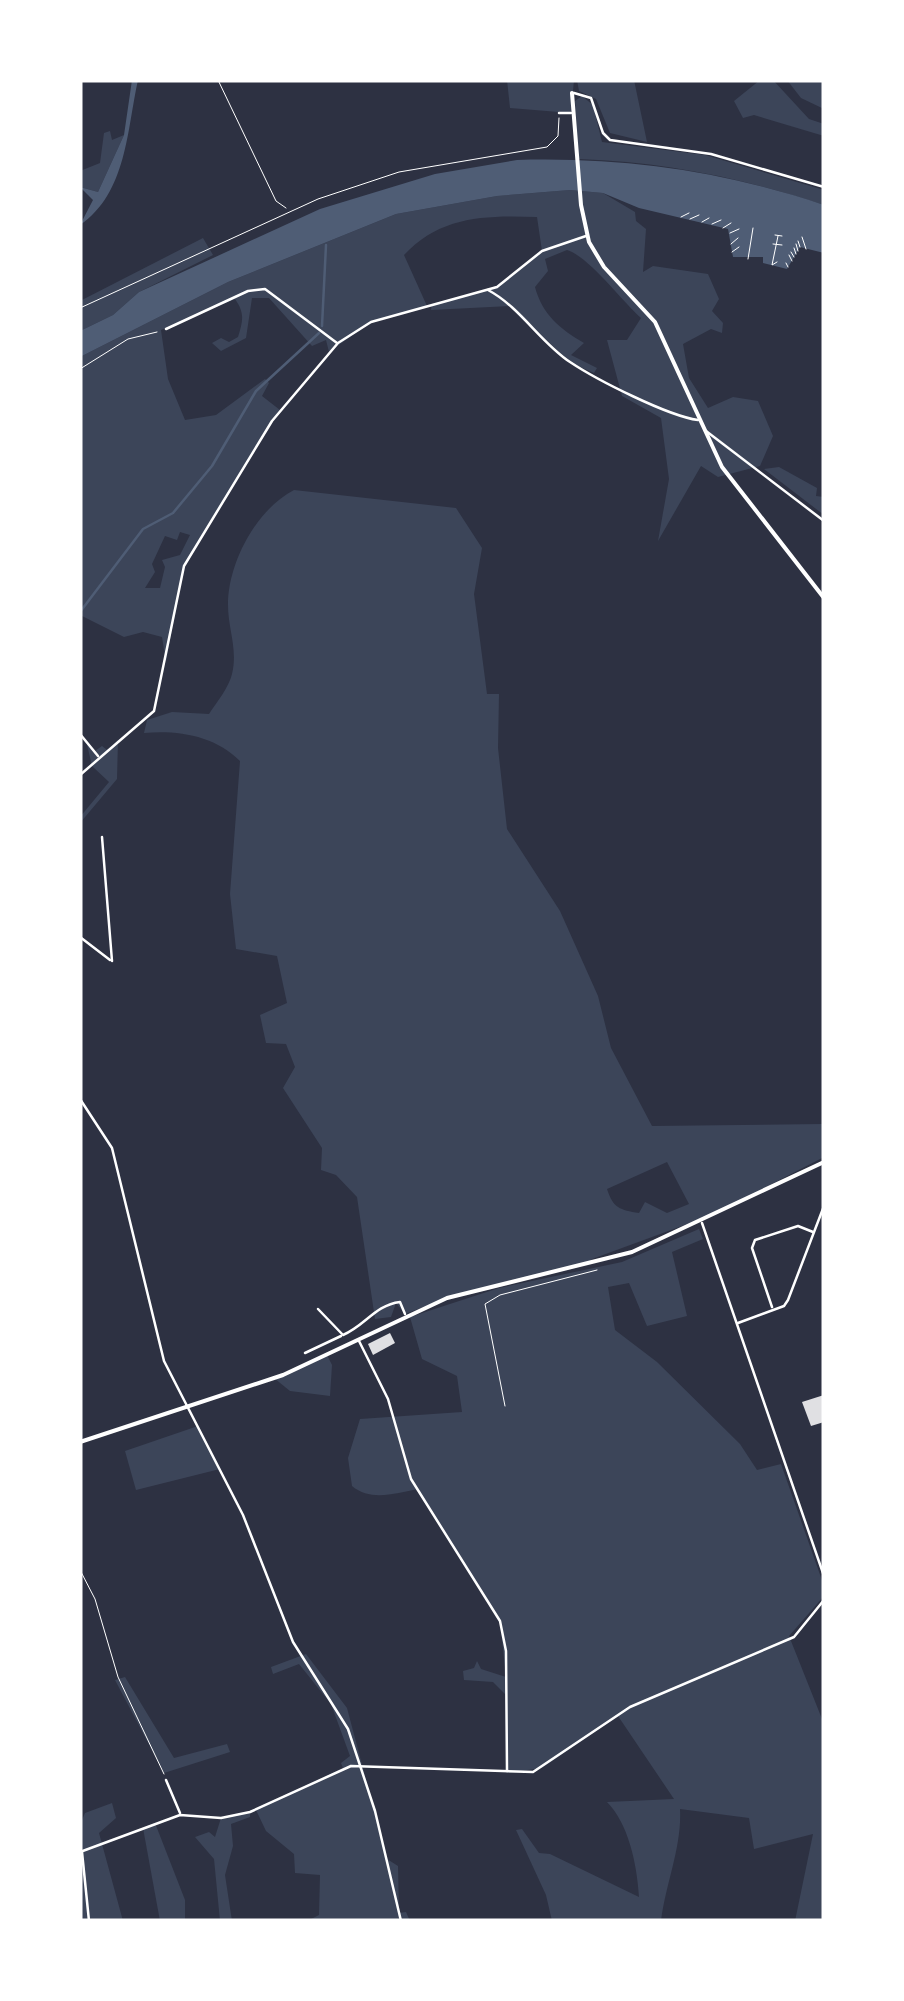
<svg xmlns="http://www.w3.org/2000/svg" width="904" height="2001" viewBox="0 0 904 2001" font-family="Jost,sans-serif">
<rect width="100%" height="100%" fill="#2d3142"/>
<!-- green -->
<g fill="#3c4559" fill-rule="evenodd">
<path d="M507,80H574L571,113L510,108Z"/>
<path d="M577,80H634L647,142L610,133L596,99L579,91Z"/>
<path d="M760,80H773L809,119L824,124V136L754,115L743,118L734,101Z"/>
<path d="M787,80H824V109L801,98Z"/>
<path d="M582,96L593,105L602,142L705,155L824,190V205C743,178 664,162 579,159L575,101Z"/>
<path d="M110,131L112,140L124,135L98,192L80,187V171L100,163L104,133Z"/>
<path d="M570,190L603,193L635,212L636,221L646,229L643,272L653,266L708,274L719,299L712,311L723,323L722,333L711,329L683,344L689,378L708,408L733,397L758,401L773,436L760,466L718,477L701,466L658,541L669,479L661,418L622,396L607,340H627L641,318C622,301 588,256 567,250L545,259L548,271L535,287C542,314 560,329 584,343L571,355L597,368L594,373L571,363L510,306L431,310L432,304L497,287L542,251L537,217C486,215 440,216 404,255L427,306L371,322L329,352L326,340L312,346L269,298H252L246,338L221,351L212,343L221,338L229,342L238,337C243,321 245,313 235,299L161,330L168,379L185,420L216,415L265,379L269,383L262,396L280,410L184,566L166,662L162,637L143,632L124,637L80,615V357L228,282L396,214L497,196ZM180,532L190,535L180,555L162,560L165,567L160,588H145L155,572L152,564L165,536L177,540Z"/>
<path d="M203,238L213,255L139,292L113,315L80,331V301Z"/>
<path d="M779,467L817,488L816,496L824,497V515L764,469Z"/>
<path d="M294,490L456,508L482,548L474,594L487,694H499L498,748L507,829L560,911L598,996L611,1048L652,1126L823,1124L822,1158L712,1215L592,1259L590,1264L447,1298L405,1314L396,1303L391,1317L375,1319L357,1197L336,1175L321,1170L322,1148L283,1088L295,1067L286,1044L266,1043L260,1015L287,1003L277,956L236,949L230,894L240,761C215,736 179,730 144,733L147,720L172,712L209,714C217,702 229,687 232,674C238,649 228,629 228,605C228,562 257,509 294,490ZM667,1162L689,1204L667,1213L645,1202L639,1213C620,1210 613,1208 607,1189Z"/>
<path d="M86,740L95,751L102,746L107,750L118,740L117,779L80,823V817L109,782L92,766Z"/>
<path d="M699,1229L703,1239L672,1252L687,1316L647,1326L629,1283L608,1287L615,1330L657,1362L740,1444L757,1470L781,1464L824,1586V1596L789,1636L824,1724V1921H795L813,1834L754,1849L749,1818L680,1809C682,1847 666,1882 661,1921H552L546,1895L516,1830L522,1829L539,1853L550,1854L639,1897C637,1863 628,1823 607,1802L674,1799L618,1716L542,1768L507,1773L505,1694L493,1682L464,1680L463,1671L474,1668L477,1661L481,1669L506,1677L500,1621L418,1489C396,1493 371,1502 352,1486L348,1458L360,1419L462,1412L457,1376L422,1359L410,1317L499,1288L622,1262Z"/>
<path d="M327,1355L332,1365L330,1396L290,1391L274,1378Z"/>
<path d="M198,1426L220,1469L136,1490L125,1451Z"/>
<path d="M306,1654L347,1708L387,1859L398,1866L399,1913L406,1912L410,1921H307L319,1915L320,1875L295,1873L294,1854L266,1831L256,1810L343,1768L341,1763L350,1756L331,1704L299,1664L273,1674L271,1667Z"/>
<path d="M125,1677L174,1758L227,1744L230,1752L164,1773L115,1680Z"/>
<path d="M112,1803L116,1818L99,1833L123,1921H80V1825L85,1813Z"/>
<path d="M250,1812V1817L231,1824L233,1846L225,1875L232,1921H220L214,1859L195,1837L209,1832L215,1837L221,1818Z"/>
<path d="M155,1823L185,1900V1921H160L143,1828Z"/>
</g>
<!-- water -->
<g fill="#4f5d75">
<path d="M132,80H138C127,129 127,193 80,225L93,200L80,187L98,192L124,135Z"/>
<path d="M517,160C624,157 723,171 824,205V253L800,247L787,269L763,263V257H733L728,229L639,208L603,193L570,190L497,196L396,214L228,282L80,357V331L113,315L139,292L320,209L435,174Z"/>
</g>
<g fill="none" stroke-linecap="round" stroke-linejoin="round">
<!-- stream -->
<g stroke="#4f5d75" stroke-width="2.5">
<path d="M322,326L326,245"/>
<path d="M80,612L143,529L173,513L212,466L256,391L319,333"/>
</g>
</g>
<!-- building -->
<g fill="#e0e0e3">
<path d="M390,1333L395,1343L373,1355L368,1344Z"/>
<path d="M824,1395V1422L811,1426L802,1402Z"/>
</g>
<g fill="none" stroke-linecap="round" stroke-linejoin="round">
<!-- path -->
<g stroke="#fff" stroke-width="1">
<path d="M218,80L276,201L286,208"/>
<path d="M681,217L689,213"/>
<path d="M690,219L699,215"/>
<path d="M702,222L709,218"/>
<path d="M712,224L721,220"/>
<path d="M723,228L731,223"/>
<path d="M730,233L739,229"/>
<path d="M775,235L782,236"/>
<path d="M802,237L806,249"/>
<path d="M798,241L800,247"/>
<path d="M731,244L738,238"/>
<path d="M773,244L782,245"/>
<path d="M796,244L798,251"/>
<path d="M794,248L796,254"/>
<path d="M732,252L739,247"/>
<path d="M791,252L794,257"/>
<path d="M789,255L792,261"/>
<path d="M748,259L753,228"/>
<path d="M777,262L772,265L778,236"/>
<path d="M786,263L788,267"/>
<path d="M80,308L318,199L399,172L547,147L558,136L559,118"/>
<path d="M80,369L128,339L157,332"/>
<path d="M505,1406L485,1304L500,1295L597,1270"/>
<path d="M80,1570L95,1599L118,1677L164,1774"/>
</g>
<!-- minor -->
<g stroke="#fff" stroke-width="2.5">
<path d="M574,93L591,98L603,133L610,140L711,154L824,187"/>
<path d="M559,113H571"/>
<path d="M488,290C520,307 540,342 570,362C597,380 668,416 698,420"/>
<path d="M166,329L248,291L265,289L337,343"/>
<path d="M706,431L824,521"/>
<path d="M80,734L98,756"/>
<path d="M80,775L154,711L184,566L272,421L338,343L371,322L497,287L542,251L586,236"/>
<path d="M102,837L112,961"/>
<path d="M80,937L110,960"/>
<path d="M80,1099L112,1148L164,1361L243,1515L293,1642L348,1729L375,1811L401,1921"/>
<path d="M702,1223L824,1576"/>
<path d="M772,1307L752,1248L755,1240L798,1226L813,1232"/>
<path d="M318,1309L343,1335C365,1326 375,1305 400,1302L405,1314"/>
<path d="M738,1323L784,1306L788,1300L824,1206"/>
<path d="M359,1341L388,1399L411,1479L500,1621L506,1651L507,1771"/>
<path d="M305,1353L341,1336"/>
<path d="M166,1780L180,1813"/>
<path d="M80,1852L180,1815L221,1818L250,1812L351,1766L533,1772L630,1707L794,1637L824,1600"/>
<path d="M82,1852L89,1921"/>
</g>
<!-- tertiary -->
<path stroke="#fff" stroke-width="4" d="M80,1442L283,1375L447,1298L632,1252L824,1162"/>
<!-- secondary -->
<path stroke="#fff" stroke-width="4" d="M572,93L581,205L589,242L604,267L655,322L722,467L824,598"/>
</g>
<!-- border -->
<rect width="904" height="2001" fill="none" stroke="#ffffff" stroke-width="165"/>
</svg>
